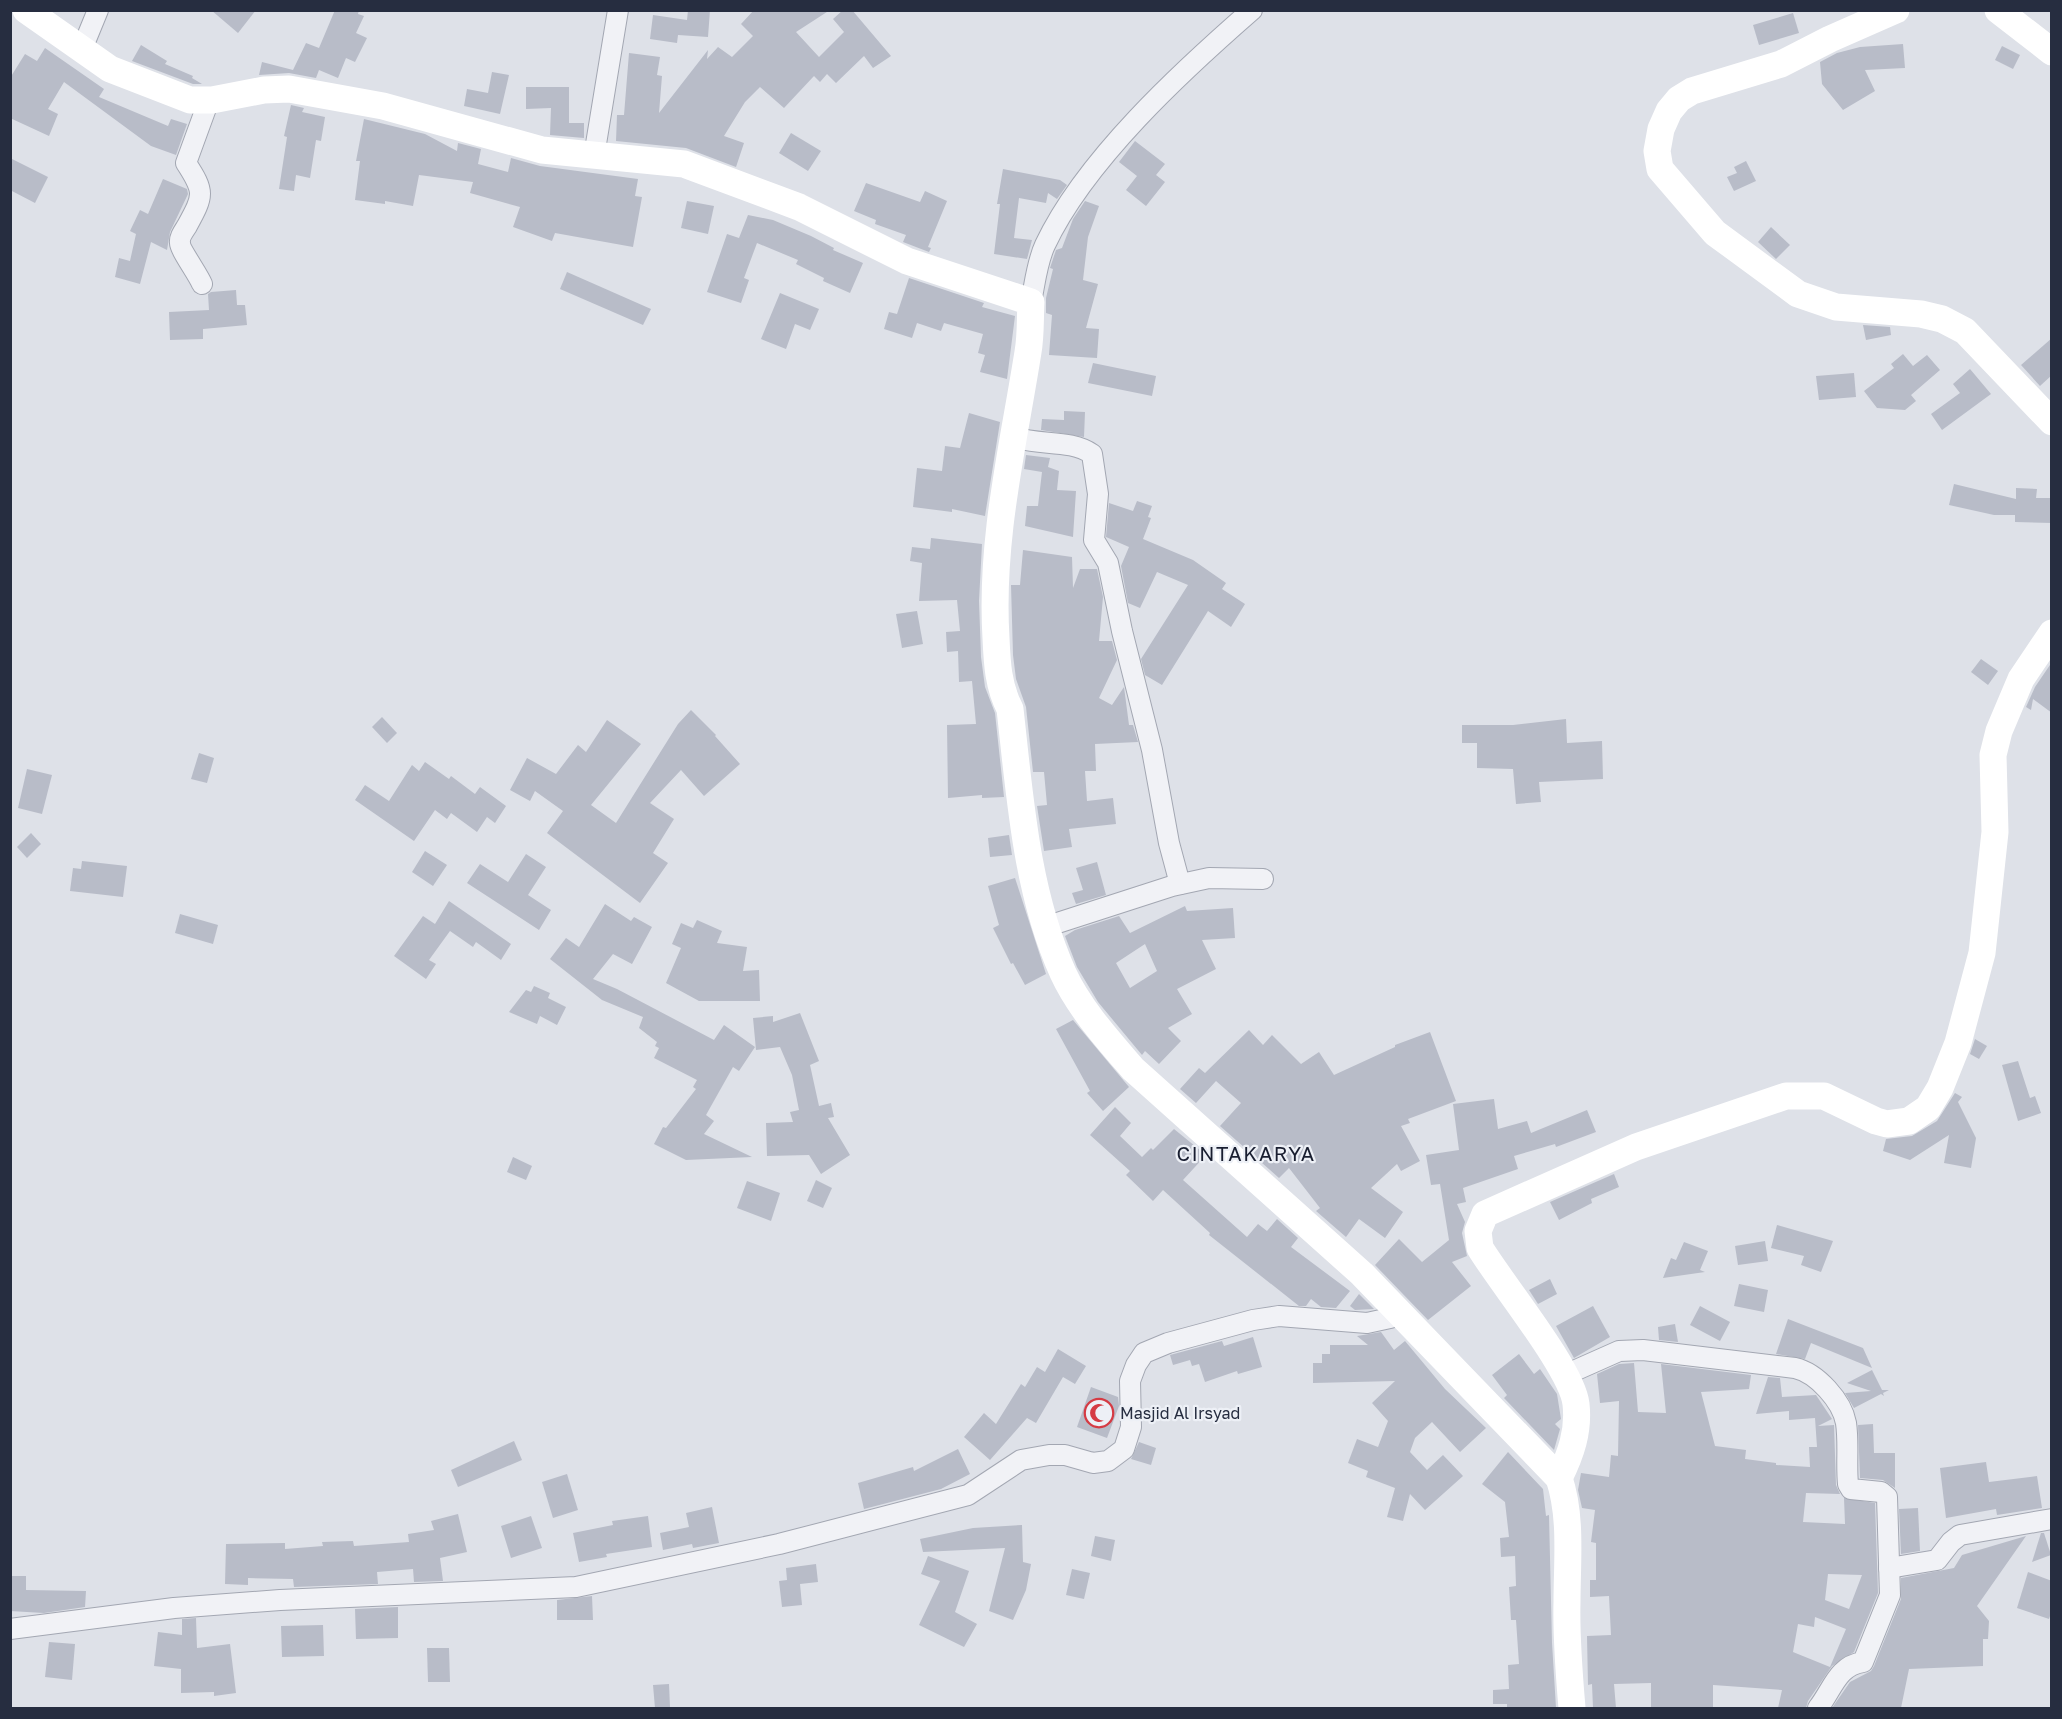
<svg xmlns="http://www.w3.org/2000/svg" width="2062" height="1719" viewBox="0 0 2062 1719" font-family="'Golos Text',sans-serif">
<rect width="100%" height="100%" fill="#dee1e8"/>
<!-- building -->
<g fill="#b8bcc8" fill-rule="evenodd">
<path d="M211,10H256L238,33Z"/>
<path d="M335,10H359L358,14L364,16L356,33L367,38L355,62L346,58L338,78L319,70L316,78L289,73L259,75L262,62L293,70L306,43L319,48Z"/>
<path d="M688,10H710L708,37L678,35L677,43L650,39L653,15L687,20Z"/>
<path d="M754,10H830L796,32L819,57L844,32L833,19L843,10H852L891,56L873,68L864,56L836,83L827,74L820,82L814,76L784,108L760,87L745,102L724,136L744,143L736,167L686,148L616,141L617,115H624L629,53L660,57L657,75L662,76L659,113L708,50L707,59L718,47L732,57L753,36L741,24Z"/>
<path d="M1793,13L1799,33L1759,45L1753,25Z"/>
<path d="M1903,44L1905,68L1865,70L1875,91L1843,110L1822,84L1820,62L1837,53L1860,47Z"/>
<path d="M141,45L167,61L165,64L193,76L192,78L202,84H193L132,61Z"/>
<path d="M2002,46L2020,55L2013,69L1995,60Z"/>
<path d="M45,48L104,89L99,97L168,126L171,119L187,124L176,155L151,146L64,82L48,109L58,114L49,136L10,118V78L25,54L37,61Z"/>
<path d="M492,72L509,75L500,114L464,106L467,89L488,93Z"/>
<path d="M526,87H569V123H584V138L550,135L551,108L526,109Z"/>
<path d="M291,105L304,108L302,112L325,117L321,141L316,140L310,178L296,175L294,191L279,189L287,137L284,136Z"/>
<path d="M364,119L425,134L457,151L458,143L481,149L478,164L508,172L511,158L540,166L638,179L635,196L642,197L633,247L555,233L552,241L513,227L520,207L470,193L473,182L419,175L413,206L385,201V204L355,200L360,161H356Z"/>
<path d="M791,133L821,151L808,171L779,153Z"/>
<path d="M1135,141L1165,164L1156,175L1165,182L1146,206L1126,190L1137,176L1119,162Z"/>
<path d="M10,158L48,177L35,203L10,190Z"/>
<path d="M1746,161L1756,181L1734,191L1727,177L1737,173L1734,167Z"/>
<path d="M1003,169L1060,180L1067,185L1057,199L1048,193L1046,203L1019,198L1014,238L1032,240L1027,259L994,254L1000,204H997Z"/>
<path d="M163,179L187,189L188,194L170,232L167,250L151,242L140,284L115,277L119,258L130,261L136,234L130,231L140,210L148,214Z"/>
<path d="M866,183L920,202L925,191L947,201L928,247L931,248L929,252L903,242L906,235L875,224L876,220L854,211Z"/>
<path d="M687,201L714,206L708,234L681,228Z"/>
<path d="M1085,201L1099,206L1088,237L1083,280L1098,284L1086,328L1099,329L1097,358L1049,355L1052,315L1046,313V298L1053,269L1050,268L1056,250L1062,248L1073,219Z"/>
<path d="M748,215L773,220L811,236L834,248L833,250L863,263L850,293L823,281L824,278L796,264L798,260L757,243L744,278L749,280L741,303L707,292L727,234L739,238Z"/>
<path d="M1771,227L1790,245L1776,259L1758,242Z"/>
<path d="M567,272L651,309L643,325L560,289Z"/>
<path d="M909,278L984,303L982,307L1015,316L1007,379L980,372L985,355L978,353L983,334L944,323L941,331L917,323L912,338L884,329L889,312L897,314Z"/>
<path d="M236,290L237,305H245L247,325L203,329V339L170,340L169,312L209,310L208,294L211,292Z"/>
<path d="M780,293L819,309L810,330L795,324L786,349L761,339Z"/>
<path d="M1863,325L1890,327L1891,335L1866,340Z"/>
<path d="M2052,338V375L2040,386L2021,365Z"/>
<path d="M1903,354L1913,366L1927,355L1940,370L1911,395L1916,401L1905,410L1877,408L1864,391L1894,368L1891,364Z"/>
<path d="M1093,363L1156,376L1152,396L1088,383Z"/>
<path d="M1970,369L1991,394L1942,430L1931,414L1960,393L1953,384Z"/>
<path d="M1854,373L1856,397L1819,400L1816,376Z"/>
<path d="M1064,411L1085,412L1084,437L1041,430L1042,419L1064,420Z"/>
<path d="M969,413L1000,422L985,516L952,509V512L913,507L917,468L942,471L945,446L960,448Z"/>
<path d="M1026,455L1050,458L1048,467L1059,471L1057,490L1076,491L1073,537L1025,526L1027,506H1038L1042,472L1024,469Z"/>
<path d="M1954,484L2016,499V488L2037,489L2036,498H2052V523L2015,522V515H1994L1949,505Z"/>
<path d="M1137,501L1152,506L1148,517L1151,518L1143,539L1193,560L1226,583L1222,589L1245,604L1231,627L1208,611L1162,685L1145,675L1141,659L1188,585L1157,572L1140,608L1128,603L1121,566L1129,547L1106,537L1109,503L1133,511Z"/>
<path d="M931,538L982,544L979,601L981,657L985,687L995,713L1004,797L982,798V795L948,798L947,725L976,724L972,681L959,682L958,651L947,652L946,632L960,631L957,600L919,601L922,563L910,561L912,547L930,549Z"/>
<path d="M1023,550L1072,557L1073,588L1080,569H1097L1103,597L1099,641H1112L1117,660L1099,698L1112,705L1124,687L1129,725H1133L1138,742L1095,744L1096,771H1085L1087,801L1113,798L1116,824L1069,829L1072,847L1044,851L1037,806L1047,805L1044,772H1033L1026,707L1016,679L1013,655L1011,585H1020Z"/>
<path d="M917,611L923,644L902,648L896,614Z"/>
<path d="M1981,659L1998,671L1988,685L1971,672Z"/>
<path d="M2052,662V713L2033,699L2031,710L2026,707L2035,687Z"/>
<path d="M691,710L716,735L715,736L740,764L704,796L681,770L650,803L674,819L653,853L668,863L640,903L547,833L563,811L535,791L530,801L510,790L527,758L556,774L578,745L586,752L607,720L641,744L591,805L616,823L678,724Z"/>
<path d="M382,717L397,733L387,743L372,727Z"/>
<path d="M1566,719L1567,743L1602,741L1603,779L1539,782L1541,802L1516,804L1513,769L1477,768V743H1462V725H1513Z"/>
<path d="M199,753L214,758L207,783L191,779Z"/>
<path d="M425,762L449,779L451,776L475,794L480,787L506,806L495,823L487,817L477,832L451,813L447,819L435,810L414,841L355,800L365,785L389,801L412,765L419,771Z"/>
<path d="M27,769L52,775L42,814L18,808Z"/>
<path d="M31,833L41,844L27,858L17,847Z"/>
<path d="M1009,835L1012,855L990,857L988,838Z"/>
<path d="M425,851L447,865L433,886L412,872Z"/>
<path d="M526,854L546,867L528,895L551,910L539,930L467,883L480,864L508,882Z"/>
<path d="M82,861L127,866L123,897L70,891L73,868L81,869Z"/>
<path d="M1097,862L1106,895L1076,904L1072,893L1083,890L1076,868Z"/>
<path d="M1015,878L1046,974L1025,985L1013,963L1011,964L993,928L999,925L988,886Z"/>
<path d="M449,901L511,944L501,960L476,942L473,947L450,931L429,960L436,964L426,979L394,956L423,916L435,924Z"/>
<path d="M605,904L631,921L634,917L652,927L632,964L613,954L593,979L617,989L714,1040L724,1025L755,1047L739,1071L733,1067L706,1115L714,1121L704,1134L752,1157L686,1160L654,1144L663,1127L666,1128L696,1089L693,1087L697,1080L654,1058L659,1048L655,1046L657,1042L639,1028L643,1017L602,1000L550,959L566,938L579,947Z"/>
<path d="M1185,906L1187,911L1233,908L1235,938L1202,940L1216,969L1177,989L1192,1014L1168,1028L1181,1041L1159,1064L1145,1051L1142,1055L1098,1002L1077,967L1065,936L1075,930L1119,916L1130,933ZM1145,944L1157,971L1130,988L1116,963Z"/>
<path d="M180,914L218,925L213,944L175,933Z"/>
<path d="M697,920L722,931L717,943L747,947L743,971L759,970L760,1001H699L666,983L681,948L672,944L681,923L693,928Z"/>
<path d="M534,986L550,993L548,998L566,1007L557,1025L540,1016L537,1024L509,1012L526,990L531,992Z"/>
<path d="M800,1013L819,1061L810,1065L819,1106L831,1103L834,1117L828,1118L850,1155L821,1174L809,1155L767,1156L766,1123L793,1122L790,1112L799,1110L792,1075L780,1047L756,1050L753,1018L773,1016V1022Z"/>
<path d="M1073,1020L1129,1087L1103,1111L1087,1093L1090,1091L1056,1029Z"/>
<path d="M1249,1030L1263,1045L1272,1035L1301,1064L1319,1052L1334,1075L1395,1047V1045L1430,1032L1456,1101L1408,1119L1410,1123L1401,1126L1420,1161L1401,1171L1397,1164L1371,1188L1403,1212L1385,1238L1359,1219L1346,1237L1316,1211L1320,1208L1289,1168L1279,1178L1220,1126L1241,1103L1216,1081L1196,1103L1180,1089L1199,1068L1205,1073Z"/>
<path d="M1975,1039L1987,1046L1979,1059L1970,1054Z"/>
<path d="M2018,1061L2030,1098L2035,1096L2041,1113L2018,1121L2002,1065Z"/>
<path d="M1955,1093L1962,1097L1958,1102L1976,1138L1971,1168L1944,1163L1949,1135L1910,1160L1883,1151L1886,1139L1912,1136L1937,1121Z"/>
<path d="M1494,1099L1498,1129L1527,1121L1531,1133L1587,1110L1596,1132L1556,1147L1555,1144L1514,1156L1518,1169L1463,1188L1466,1202L1457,1204L1465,1222L1462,1233L1467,1256L1452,1262L1471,1286L1428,1320L1375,1265L1399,1239L1422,1262L1449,1240L1440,1184L1431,1185L1426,1155L1459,1150L1453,1104Z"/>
<path d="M1115,1107L1131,1123L1120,1136L1142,1157L1151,1148L1153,1150L1174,1129L1206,1155L1183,1180L1247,1237L1258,1224L1267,1231L1277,1219L1298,1238L1291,1247L1350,1291L1336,1308L1321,1307L1311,1299L1306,1306H1299L1209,1235L1210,1233L1163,1190L1153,1201L1126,1175L1130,1171L1090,1135Z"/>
<path d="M513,1157L532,1166L526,1180L507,1172Z"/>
<path d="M1614,1174L1619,1187L1591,1199L1592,1203L1559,1220L1550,1202Z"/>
<path d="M816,1180L832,1188L823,1208L807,1201Z"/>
<path d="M747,1181L780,1193L771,1221L737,1208Z"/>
<path d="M1777,1225L1833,1241L1821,1272L1801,1265L1804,1256L1771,1248Z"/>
<path d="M1765,1241L1768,1261L1738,1265L1735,1246Z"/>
<path d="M1684,1242L1708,1251L1700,1270L1705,1272L1663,1278L1671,1258L1676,1260Z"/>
<path d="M1550,1279L1557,1294L1538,1304L1529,1290Z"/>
<path d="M1739,1284L1768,1290L1764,1312L1734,1306Z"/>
<path d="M1359,1294L1374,1309L1355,1310L1350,1306Z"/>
<path d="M1593,1306L1610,1337L1574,1358L1556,1326Z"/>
<path d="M1700,1306L1730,1322L1720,1341L1690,1325Z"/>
<path d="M1788,1319L1863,1348L1872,1368L1811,1343L1805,1359L1776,1354Z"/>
<path d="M1675,1324L1678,1342L1659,1340L1658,1327Z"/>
<path d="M1381,1332L1394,1350L1405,1341L1445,1389L1486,1428L1460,1452L1432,1422L1415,1438L1410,1452L1427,1470L1443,1455L1463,1476L1425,1510L1410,1494L1403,1521L1387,1517L1395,1488L1366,1477L1368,1471L1348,1463L1357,1439L1378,1447L1388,1421L1372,1403L1395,1381L1313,1383V1363H1322V1354H1330V1345H1368L1357,1336Z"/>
<path d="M1253,1337L1262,1367L1238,1374L1237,1371L1205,1382L1199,1364L1192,1366L1190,1360L1173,1365L1170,1355L1222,1341L1224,1346Z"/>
<path d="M1058,1349L1086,1366L1075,1384L1063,1377L1036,1423L1027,1418L990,1460L964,1437L984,1413L996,1424L1021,1384L1025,1387L1037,1367L1045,1372Z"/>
<path d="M1519,1354L1534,1374L1540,1369L1557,1394L1561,1419L1555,1424L1560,1429L1554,1450L1504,1398L1507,1395L1492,1375Z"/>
<path d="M1634,1363L1638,1412L1666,1413L1661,1364L1751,1375L1749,1389L1701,1392L1715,1446L1746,1450L1745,1459L1776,1463V1465L1810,1467L1809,1447H1817L1815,1418L1789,1420V1411L1756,1414L1768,1377L1780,1378L1782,1397L1816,1395L1832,1419L1818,1426L1834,1425L1836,1485L1840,1494L1806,1493L1803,1522L1845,1524L1844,1498L1875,1503L1878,1593L1854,1652L1832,1666L1808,1701L1806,1708H1778L1782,1690L1713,1685V1708H1651V1683L1614,1684L1616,1708H1593L1592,1684L1588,1685L1587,1636L1611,1635L1609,1596L1590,1597V1580H1596V1543L1591,1542L1595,1510L1582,1508L1578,1490L1581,1473L1609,1477L1611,1455L1618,1456L1619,1401L1600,1403L1597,1374L1619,1364ZM1828,1574L1862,1575L1849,1609L1825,1600ZM1815,1617L1846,1629L1830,1667L1793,1652L1798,1624L1814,1627Z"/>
<path d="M1872,1370L1882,1390H1889L1883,1393L1884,1396L1881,1394L1854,1408L1845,1393L1871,1391L1847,1383Z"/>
<path d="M1091,1387L1118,1397L1119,1406L1107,1438L1077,1427Z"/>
<path d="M1873,1424L1874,1453H1895V1488L1883,1480L1860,1478L1858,1425Z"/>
<path d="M514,1441L522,1460L458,1487L451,1470Z"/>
<path d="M1139,1442L1156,1448L1151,1465L1131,1459Z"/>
<path d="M958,1449L970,1474L941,1489L864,1509L858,1483L913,1467L914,1471Z"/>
<path d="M1508,1452L1543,1489L1546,1516L1549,1515L1552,1643L1556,1708H1507V1704H1493V1690L1509,1689L1508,1665L1519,1664L1516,1620H1511L1509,1587L1516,1586L1515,1556L1501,1557L1500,1538L1509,1537L1505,1502L1482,1484Z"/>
<path d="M1986,1462L1989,1482L2037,1476L2042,1508L1997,1515L1996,1509L1946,1518L1940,1468Z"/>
<path d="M567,1474L578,1510L553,1518L542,1482Z"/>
<path d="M712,1507L719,1543L693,1548L692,1544L663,1550L660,1533L689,1527L686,1513Z"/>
<path d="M1918,1508L1920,1551L1901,1554L1899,1509Z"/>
<path d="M458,1514L467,1552L440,1558L443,1581L414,1582L413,1569L377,1572L378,1584L294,1587L293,1579L248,1578V1585L225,1584L226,1544L285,1543V1549L323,1546L322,1542L353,1541L354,1546L409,1542L408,1534L434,1530L431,1521Z"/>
<path d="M531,1516L542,1548L511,1558L501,1526Z"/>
<path d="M648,1516L652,1547L606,1554L607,1557L579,1562L573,1533L613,1525L612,1521Z"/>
<path d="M1022,1525L1023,1562L1031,1564L1026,1590L1013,1620L989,1611L1005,1548L923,1552L920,1539L973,1528Z"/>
<path d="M2041,1533H2044L2051,1555L2032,1562Z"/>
<path d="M1095,1536L1115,1540L1111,1561L1091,1556Z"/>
<path d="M2026,1536L1977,1606L1989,1621L1988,1639H1983V1666L1909,1669L1901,1708H1832L1850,1682L1871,1671L1874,1666L1901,1599V1578L1954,1568L1962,1555Z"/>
<path d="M928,1556L969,1571L955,1612L977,1624L964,1647L919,1625L940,1581L921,1574Z"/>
<path d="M816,1564L818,1582L800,1584L802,1605L782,1607L779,1581L787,1580L786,1568Z"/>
<path d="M1072,1569L1090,1573L1084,1599L1066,1595Z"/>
<path d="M2028,1572L2052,1581V1610L2049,1619L2017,1608Z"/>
<path d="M10,1576H26V1590L86,1591L85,1607L44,1613L10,1611Z"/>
<path d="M592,1596L593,1620H557V1600Z"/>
<path d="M398,1607V1638L356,1639L355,1609Z"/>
<path d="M196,1618L197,1648L230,1644L236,1693L214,1696V1692L181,1693V1669L154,1666L158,1632L182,1635V1619Z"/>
<path d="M323,1625L324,1656L282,1657L281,1626Z"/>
<path d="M49,1642L75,1644L72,1680L45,1677Z"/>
<path d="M427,1648H449L450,1682H428Z"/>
<path d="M669,1684L670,1707L655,1708L653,1685Z"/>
</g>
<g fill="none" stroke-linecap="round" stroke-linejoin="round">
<!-- street casing -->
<g stroke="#a3a7b2" stroke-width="22">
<g id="street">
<path d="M82,49L98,10"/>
<path d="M594,156L618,10"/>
<path d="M202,284C198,274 180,250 180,243C179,237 184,231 187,226C204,195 205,192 186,163L209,100"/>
<path d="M1031,302C1035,283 1037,262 1045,245C1085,160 1182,71 1252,10"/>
<path d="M1014,437C1040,446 1070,439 1092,454L1098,494L1094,540L1108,563L1122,631L1152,750L1169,843L1180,884"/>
<path d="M1045,927L1172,886L1209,878L1263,879"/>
<path d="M1565,1375L1619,1351L1643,1350L1795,1368C1817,1373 1842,1401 1846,1423C1849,1443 1846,1464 1848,1484L1851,1489L1881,1492L1887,1497L1890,1595L1863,1662C1837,1666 1833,1689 1818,1708"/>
<path d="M1889,1568L1937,1560L1951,1542L1960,1535L2052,1519"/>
<path d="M10,1629L174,1608L280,1600L576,1587L779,1544L968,1495L1021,1460L1049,1455H1065L1093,1463L1108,1461L1124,1449L1131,1427L1130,1381L1136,1365L1144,1353L1168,1343L1253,1320L1279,1316L1367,1323L1390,1318L1399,1312"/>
</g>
</g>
<!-- street -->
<use href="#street" stroke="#f1f2f6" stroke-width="20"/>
<!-- secondary -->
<g stroke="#fff" stroke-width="27">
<path d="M26,10L110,69L190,100H212L264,90L289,89L383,106L542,150L684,164L799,207L907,261L1031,302C1030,319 1031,335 1028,352C1013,447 990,540 996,638C997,662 998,686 1010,709C1020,797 1026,891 1063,973C1079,1008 1108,1040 1133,1069L1362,1274L1559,1478C1572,1517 1567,1561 1567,1602C1566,1638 1569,1673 1572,1708"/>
<path d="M1896,10L1830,39L1781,64L1692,91L1679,99L1669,111L1661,129L1657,151L1660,169L1715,233L1798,294L1836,307L1921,314L1942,319L1965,331L2052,422"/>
<path d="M1998,10L2052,52"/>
<path d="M1559,1478C1571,1454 1579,1431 1576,1404C1572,1369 1501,1283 1480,1248L1478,1231L1485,1214L1636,1147L1786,1096H1824L1876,1121L1887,1124L1909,1121L1928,1108L1940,1088L1958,1043L1982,953L1995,832L1993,755L1999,731L2021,679L2052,633"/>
</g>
</g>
<!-- icons -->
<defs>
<g id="mosque-ring" transform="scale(1.5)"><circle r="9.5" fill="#edf0f6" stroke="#d53b44" stroke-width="1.5"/><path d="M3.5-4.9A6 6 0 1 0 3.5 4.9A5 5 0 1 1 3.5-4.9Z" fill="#d53b44"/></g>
</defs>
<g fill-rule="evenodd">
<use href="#mosque-ring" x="1099" y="1413"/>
</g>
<g text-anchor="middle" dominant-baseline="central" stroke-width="4.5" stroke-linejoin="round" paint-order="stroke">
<!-- poi labels -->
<g font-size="16" fill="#262d40" stroke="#edf0f6" text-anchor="start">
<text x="1120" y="1413">Masjid Al Irsyad</text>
</g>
<!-- quarter labels -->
<g font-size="20" letter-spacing="1.5" fill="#191e30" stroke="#edf0f6">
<text x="1246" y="1153">CINTAKARYA</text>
</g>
</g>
<!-- border -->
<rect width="2062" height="1719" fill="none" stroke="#262d40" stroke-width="24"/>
</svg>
